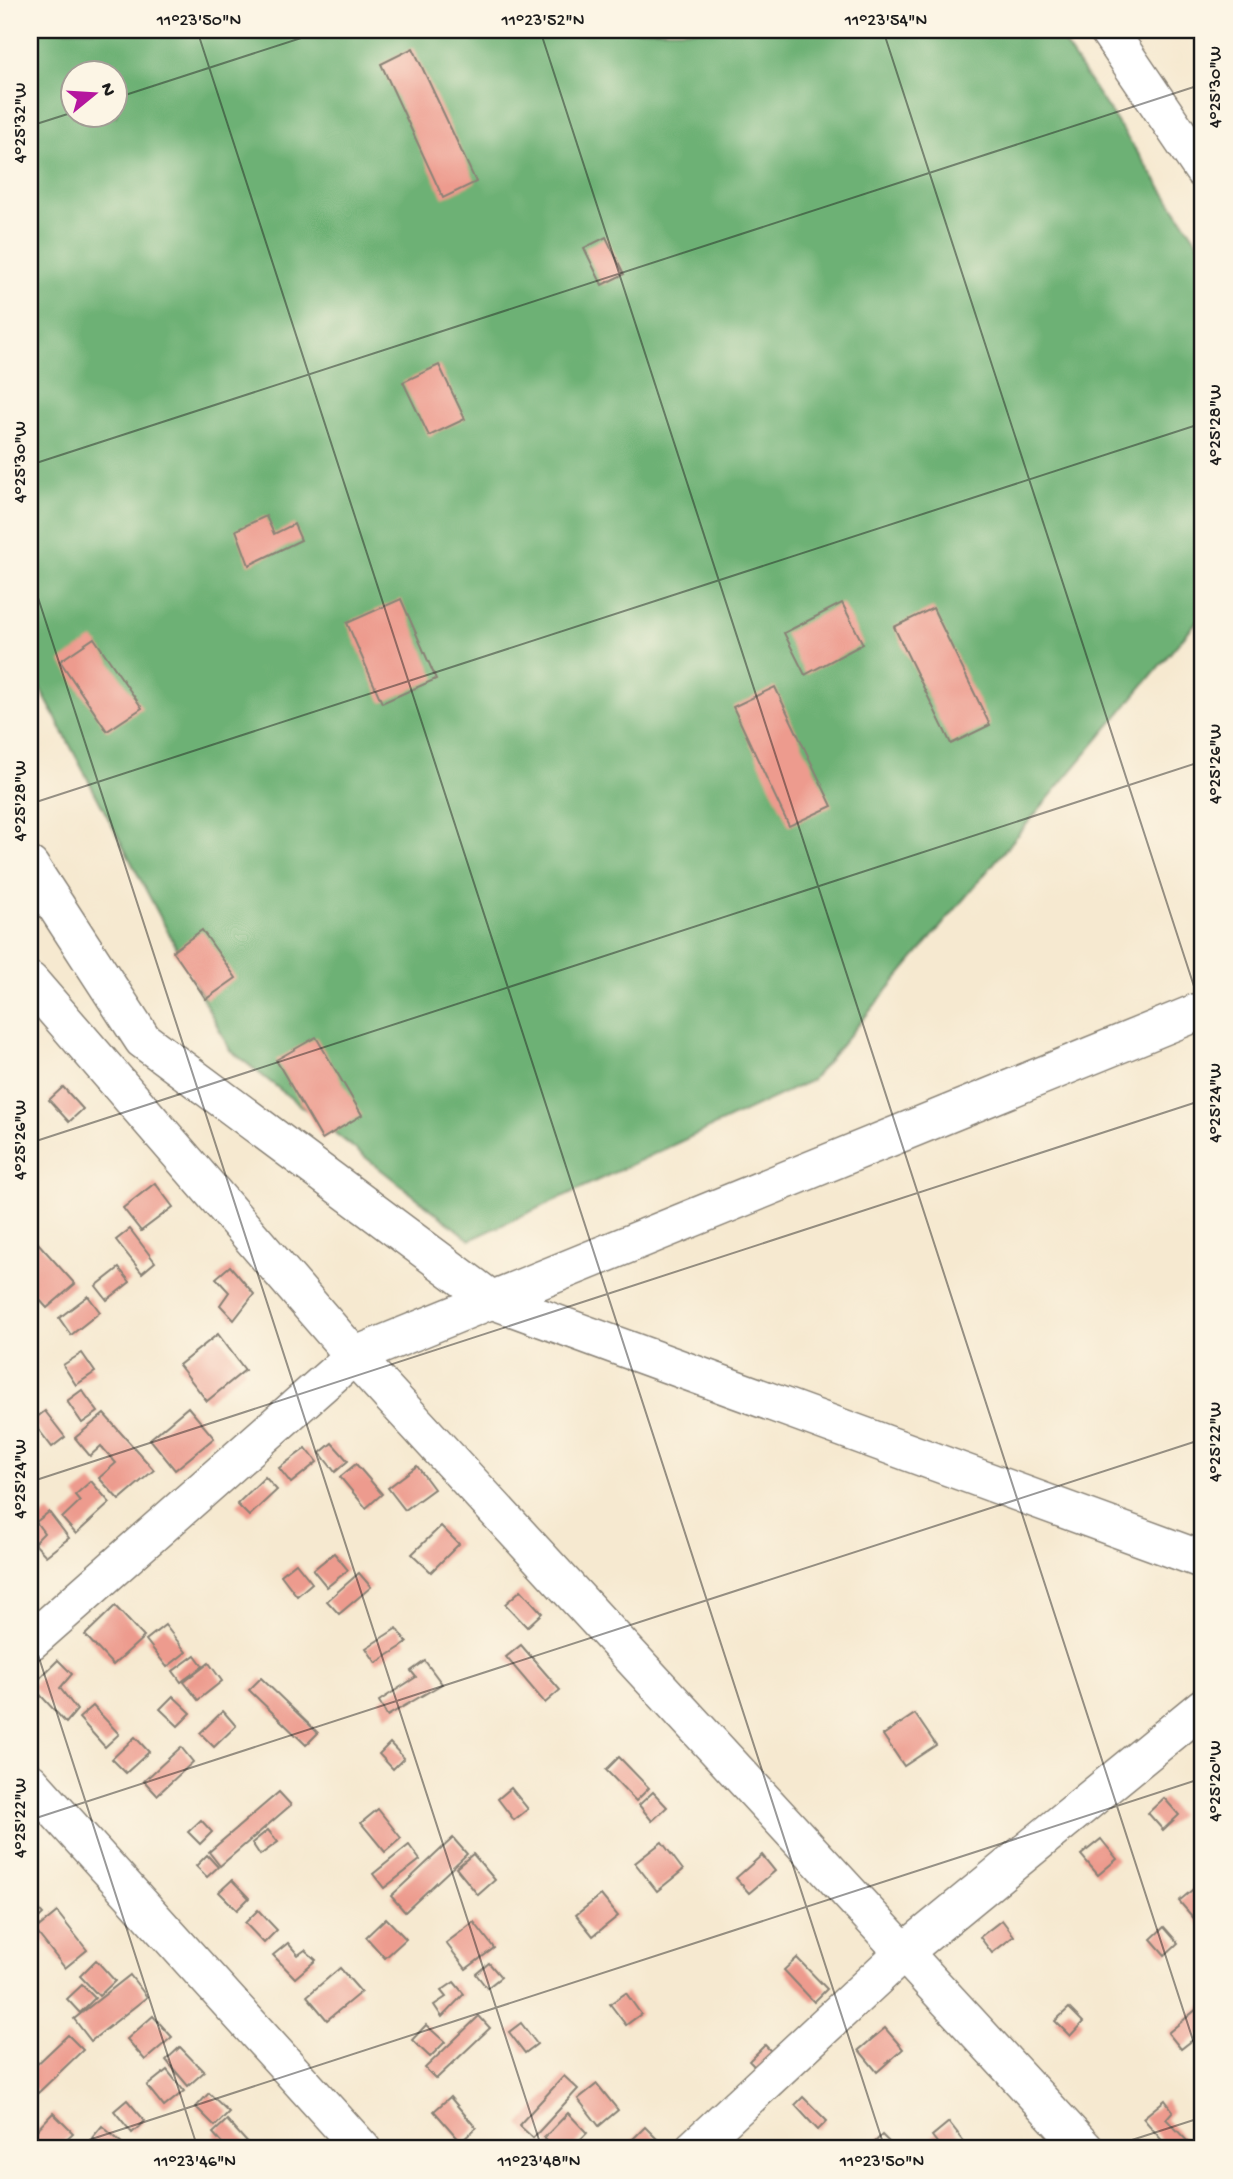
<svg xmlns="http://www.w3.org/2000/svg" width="1233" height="2179" viewBox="0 0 1233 2179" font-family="'Gochi Hand',sans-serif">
<rect width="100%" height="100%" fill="#fcf5e5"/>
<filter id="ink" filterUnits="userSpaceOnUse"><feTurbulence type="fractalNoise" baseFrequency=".0143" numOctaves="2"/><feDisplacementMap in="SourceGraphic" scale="14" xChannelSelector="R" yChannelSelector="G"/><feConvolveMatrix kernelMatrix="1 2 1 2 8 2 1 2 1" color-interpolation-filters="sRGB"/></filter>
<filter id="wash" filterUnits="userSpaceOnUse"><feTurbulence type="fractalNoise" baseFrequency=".00686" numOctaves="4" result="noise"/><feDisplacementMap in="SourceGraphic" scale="28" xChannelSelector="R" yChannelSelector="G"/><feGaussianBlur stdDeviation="1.57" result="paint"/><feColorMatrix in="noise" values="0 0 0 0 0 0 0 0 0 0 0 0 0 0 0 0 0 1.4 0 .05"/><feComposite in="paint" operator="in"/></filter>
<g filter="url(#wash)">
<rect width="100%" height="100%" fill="#f6e9d0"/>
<!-- forest -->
<path fill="#6db174" stroke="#446648" stroke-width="2" fill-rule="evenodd" d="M30,30H1055L1203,250V614L812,1080L470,1240L230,1050L30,669ZM74,74H116V116H74Z"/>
<g id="blocks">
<!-- building -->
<g fill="#ed9b8e">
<path d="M413,48L476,182L443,198L381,64Z"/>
<path d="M606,237L624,274L602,285L584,248Z"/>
<path d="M439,365L465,419L429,436L403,382Z"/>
<path d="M266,516L274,534L294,524L301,540L249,565L236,530Z"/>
<path d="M401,599L436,679L382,703L347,623Z"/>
<path d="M842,603L863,644L805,675L784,633Z"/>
<path d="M933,608L990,725L951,744L894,627Z"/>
<path d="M94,638L142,708L107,731L60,661Z"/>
<path d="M775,687L832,806L789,826L733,707Z"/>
<path d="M202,930L236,978L206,999L173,951Z"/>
<path d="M316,1037L362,1115L322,1139L276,1060Z"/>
<path d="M63,1087L83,1109L69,1122L49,1100Z"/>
<path d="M155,1183L173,1207L141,1231L123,1208Z"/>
<path d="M130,1229L155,1262L142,1273L116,1240Z"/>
<path d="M37,1242L75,1284L47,1308L30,1289V1248Z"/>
<path d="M230,1266L254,1294L234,1320L220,1305L229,1292L216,1278Z"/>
<path d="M119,1268L130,1282L107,1300L96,1286Z"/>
<path d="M88,1296L100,1312L71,1335L59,1318Z"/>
<path d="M218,1334L245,1370L207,1401L179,1365Z"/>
<path d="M82,1353L95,1372L76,1385L63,1365Z"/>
<path d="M82,1390L98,1412L82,1423L67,1401Z"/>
<path d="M188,1407L214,1438L175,1470L150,1439Z"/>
<path d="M45,1411L65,1437L52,1447L32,1421Z"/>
<path d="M104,1414L154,1470L119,1500L99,1478L116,1463L101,1446L90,1456L75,1438Z"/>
<path d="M332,1443L348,1461L335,1472L320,1453Z"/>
<path d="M306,1448L317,1462L291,1483L279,1468Z"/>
<path d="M356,1464L382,1494L366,1508L340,1477Z"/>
<path d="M417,1466L434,1489L405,1510L388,1488Z"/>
<path d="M265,1477L277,1490L249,1516L237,1504Z"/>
<path d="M91,1481L110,1503L76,1534L62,1518L80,1501L75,1495Z"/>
<path d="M49,1512L69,1538L46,1556L34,1543L44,1533L36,1522Z"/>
<path d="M441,1526L459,1544L431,1572L412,1554Z"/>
<path d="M334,1553L348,1570L327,1587L313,1570Z"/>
<path d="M296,1563L312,1583L297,1596L281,1575Z"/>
<path d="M359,1573L371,1587L339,1614L327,1601Z"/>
<path d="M521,1590L542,1613L527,1627L505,1604Z"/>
<path d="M115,1606L144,1637L113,1665L85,1635Z"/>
<path d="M165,1625L186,1652L167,1667L146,1640Z"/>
<path d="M397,1628L407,1643L376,1663L366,1648Z"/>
<path d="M521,1645L560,1690L545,1703L506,1657Z"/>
<path d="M195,1655L203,1666L181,1682L173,1671Z"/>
<path d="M58,1660L72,1674L60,1688L77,1710L66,1723L32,1686Z"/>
<path d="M425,1661L442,1684L387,1716L379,1701L416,1677L411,1671Z"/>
<path d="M209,1663L222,1681L198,1700L184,1682Z"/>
<path d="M261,1678L318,1733L306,1745L249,1690Z"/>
<path d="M173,1696L191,1713L178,1726L160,1709Z"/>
<path d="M93,1706L119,1734L105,1747L79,1718Z"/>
<path d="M223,1711L236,1726L214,1747L200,1733Z"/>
<path d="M915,1714L936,1745L904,1766L883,1735Z"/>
<path d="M135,1737L149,1752L126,1773L112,1759Z"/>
<path d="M390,1743L404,1758L393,1769L379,1754Z"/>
<path d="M181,1747L193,1762L157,1795L144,1781Z"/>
<path d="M619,1757L649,1788L636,1801L606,1770Z"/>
<path d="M511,1788L528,1809L514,1820L498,1799Z"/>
<path d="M279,1792L291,1805L220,1866L209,1852Z"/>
<path d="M653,1792L667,1807L652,1821L639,1805Z"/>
<path d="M1164,1798L1179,1815L1163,1830L1148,1813Z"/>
<path d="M378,1809L401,1838L385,1852L361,1823Z"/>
<path d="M201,1820L212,1832L200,1844L188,1832Z"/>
<path d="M268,1830L278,1842L260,1855L252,1843Z"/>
<path d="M453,1838L467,1854L405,1912L391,1896Z"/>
<path d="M1101,1839L1117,1859L1098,1875L1081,1855Z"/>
<path d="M662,1842L683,1870L657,1891L635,1863Z"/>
<path d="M409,1845L420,1860L384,1888L373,1874Z"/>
<path d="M473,1854L495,1880L478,1895L456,1868Z"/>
<path d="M207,1855L218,1867L207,1877L196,1866Z"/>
<path d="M762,1855L775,1871L749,1893L736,1878Z"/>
<path d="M232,1880L249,1898L237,1910L219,1892Z"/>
<path d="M1203,1881V1929L1179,1901Z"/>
<path d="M601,1895L618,1916L593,1936L576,1915Z"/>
<path d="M30,1900L43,1914L30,1926Z"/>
<path d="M258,1910L277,1930L264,1943L245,1923Z"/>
<path d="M57,1912L87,1950L65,1968L35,1930Z"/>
<path d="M386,1918L406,1939L385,1958L366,1937Z"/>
<path d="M1002,1920L1014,1936L992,1953L980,1937Z"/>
<path d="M474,1922L494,1948L466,1969L446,1943Z"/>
<path d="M1164,1927L1178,1943L1165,1955L1151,1939Z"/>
<path d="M288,1943L298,1955L305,1950L316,1960L295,1978L273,1955Z"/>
<path d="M797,1958L827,1989L814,2002L784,1970Z"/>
<path d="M96,1960L115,1981L99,1996L80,1976Z"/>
<path d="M489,1963L501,1977L487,1988L476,1974Z"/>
<path d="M340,1968L361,1992L327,2020L307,1996Z"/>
<path d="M130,1975L147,1997L91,2041L74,2019Z"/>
<path d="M454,1982L464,1994L442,2017L434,2005L446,1997L441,1991Z"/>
<path d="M82,1985L95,1998L80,2013L67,1999Z"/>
<path d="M626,1993L641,2014L626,2025L610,2004Z"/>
<path d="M1203,2004V2032L1181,2049L1168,2033Z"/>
<path d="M1069,2008L1083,2022L1070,2036L1055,2021Z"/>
<path d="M153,2016L172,2037L145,2060L127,2039Z"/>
<path d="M479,2016L490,2028L436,2079L425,2068Z"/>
<path d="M521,2023L537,2044L525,2053L509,2032Z"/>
<path d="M426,2025L445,2042L430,2057L412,2040Z"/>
<path d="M885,2028L903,2049L877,2072L859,2050Z"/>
<path d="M68,2035L83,2050L38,2093L30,2084V2071Z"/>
<path d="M765,2045L779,2060L763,2075L749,2061Z"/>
<path d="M180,2047L204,2072L188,2086L166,2060Z"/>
<path d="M167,2070L184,2091L164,2107L147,2086Z"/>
<path d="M564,2076L578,2089L533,2138L519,2125Z"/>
<path d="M597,2084L618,2110L599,2126L578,2099Z"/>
<path d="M209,2093L229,2112L215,2126L196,2107Z"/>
<path d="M450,2097L476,2128L461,2142L434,2111Z"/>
<path d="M803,2097L827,2121L818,2130L795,2105Z"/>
<path d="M127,2100L145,2121L132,2133L114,2111Z"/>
<path d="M1165,2100L1173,2111L1166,2119L1195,2149H1169L1143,2118Z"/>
<path d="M53,2113L73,2133L56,2149H40L30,2137Z"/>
<path d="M568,2113L587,2133L571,2149H555L544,2138Z"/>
<path d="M227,2120L253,2149H227L213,2133Z"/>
<path d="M949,2122L970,2149H942L932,2136Z"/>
<path d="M102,2126L124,2145L121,2149H105L92,2138Z"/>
<path d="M645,2127L667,2149H636L629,2143Z"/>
<path d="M882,2135L896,2149H868Z"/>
</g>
</g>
</g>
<g filter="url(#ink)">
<use href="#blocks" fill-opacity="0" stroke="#898276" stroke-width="2"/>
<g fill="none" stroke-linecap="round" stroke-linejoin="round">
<!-- street casing -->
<g stroke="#898276" stroke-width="40">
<g id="street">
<path d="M1108,30L1203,170"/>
<path d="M30,866L143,1040L492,1300L1203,1560"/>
<path d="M30,981L354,1356L1085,2149"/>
<path d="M30,1642L354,1356L1203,1010"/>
<path d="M30,1782L362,2149"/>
<path d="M693,2149L904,1952L1203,1707"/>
</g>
</g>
<!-- street -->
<use href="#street" stroke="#fff" stroke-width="37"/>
</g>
</g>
<!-- ticks -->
<path fill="none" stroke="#1c1c1c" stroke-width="2" stroke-opacity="0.45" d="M197,30L885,2149M540,30L1203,2071M883,30L1203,1014M116,98L326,30M30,126L74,112M30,465L1203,84M30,573L542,2149M30,804L1203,423M30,1143L1203,761M30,1482L1203,1100M30,1630L198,2149M30,1820L1203,1439M61,2149L1203,1778M1104,2149L1203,2117"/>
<!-- margin -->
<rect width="1233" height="2179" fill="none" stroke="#fcf5e5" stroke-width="77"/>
<!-- north arrow -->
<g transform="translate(94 94) rotate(72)"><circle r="33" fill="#fcf5e5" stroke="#a29e95" stroke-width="2"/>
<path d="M0-5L12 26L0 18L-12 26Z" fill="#b5179e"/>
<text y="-10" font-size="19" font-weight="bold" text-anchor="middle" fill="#1c1c1c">N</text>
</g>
<rect x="38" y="38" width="1156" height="2102" fill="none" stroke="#1c1c1c" stroke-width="2.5"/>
<g font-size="18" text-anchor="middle" fill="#1c1c1c">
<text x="199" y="25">11°23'50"N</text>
<text x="543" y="25">11°23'52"N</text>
<text x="886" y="25">11°23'54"N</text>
<text transform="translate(1214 87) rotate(-90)" y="6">4°25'30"W</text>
<text transform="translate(19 123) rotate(-90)" y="6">4°25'32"W</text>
<text transform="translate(1214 425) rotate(-90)" y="6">4°25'28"W</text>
<text transform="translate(19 462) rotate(-90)" y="6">4°25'30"W</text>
<text transform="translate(1214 764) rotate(-90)" y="6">4°25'26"W</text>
<text transform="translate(19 801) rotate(-90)" y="6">4°25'28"W</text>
<text transform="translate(1214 1103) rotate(-90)" y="6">4°25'24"W</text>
<text transform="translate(19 1140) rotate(-90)" y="6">4°25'26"W</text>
<text transform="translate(1214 1442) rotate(-90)" y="6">4°25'22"W</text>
<text transform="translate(19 1479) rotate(-90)" y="6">4°25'24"W</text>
<text transform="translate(1214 1781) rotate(-90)" y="6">4°25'20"W</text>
<text transform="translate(19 1818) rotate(-90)" y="6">4°25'22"W</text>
<text x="195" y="2166">11°23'46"N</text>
<text x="539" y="2166">11°23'48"N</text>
<text x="882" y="2166">11°23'50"N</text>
</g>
</svg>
